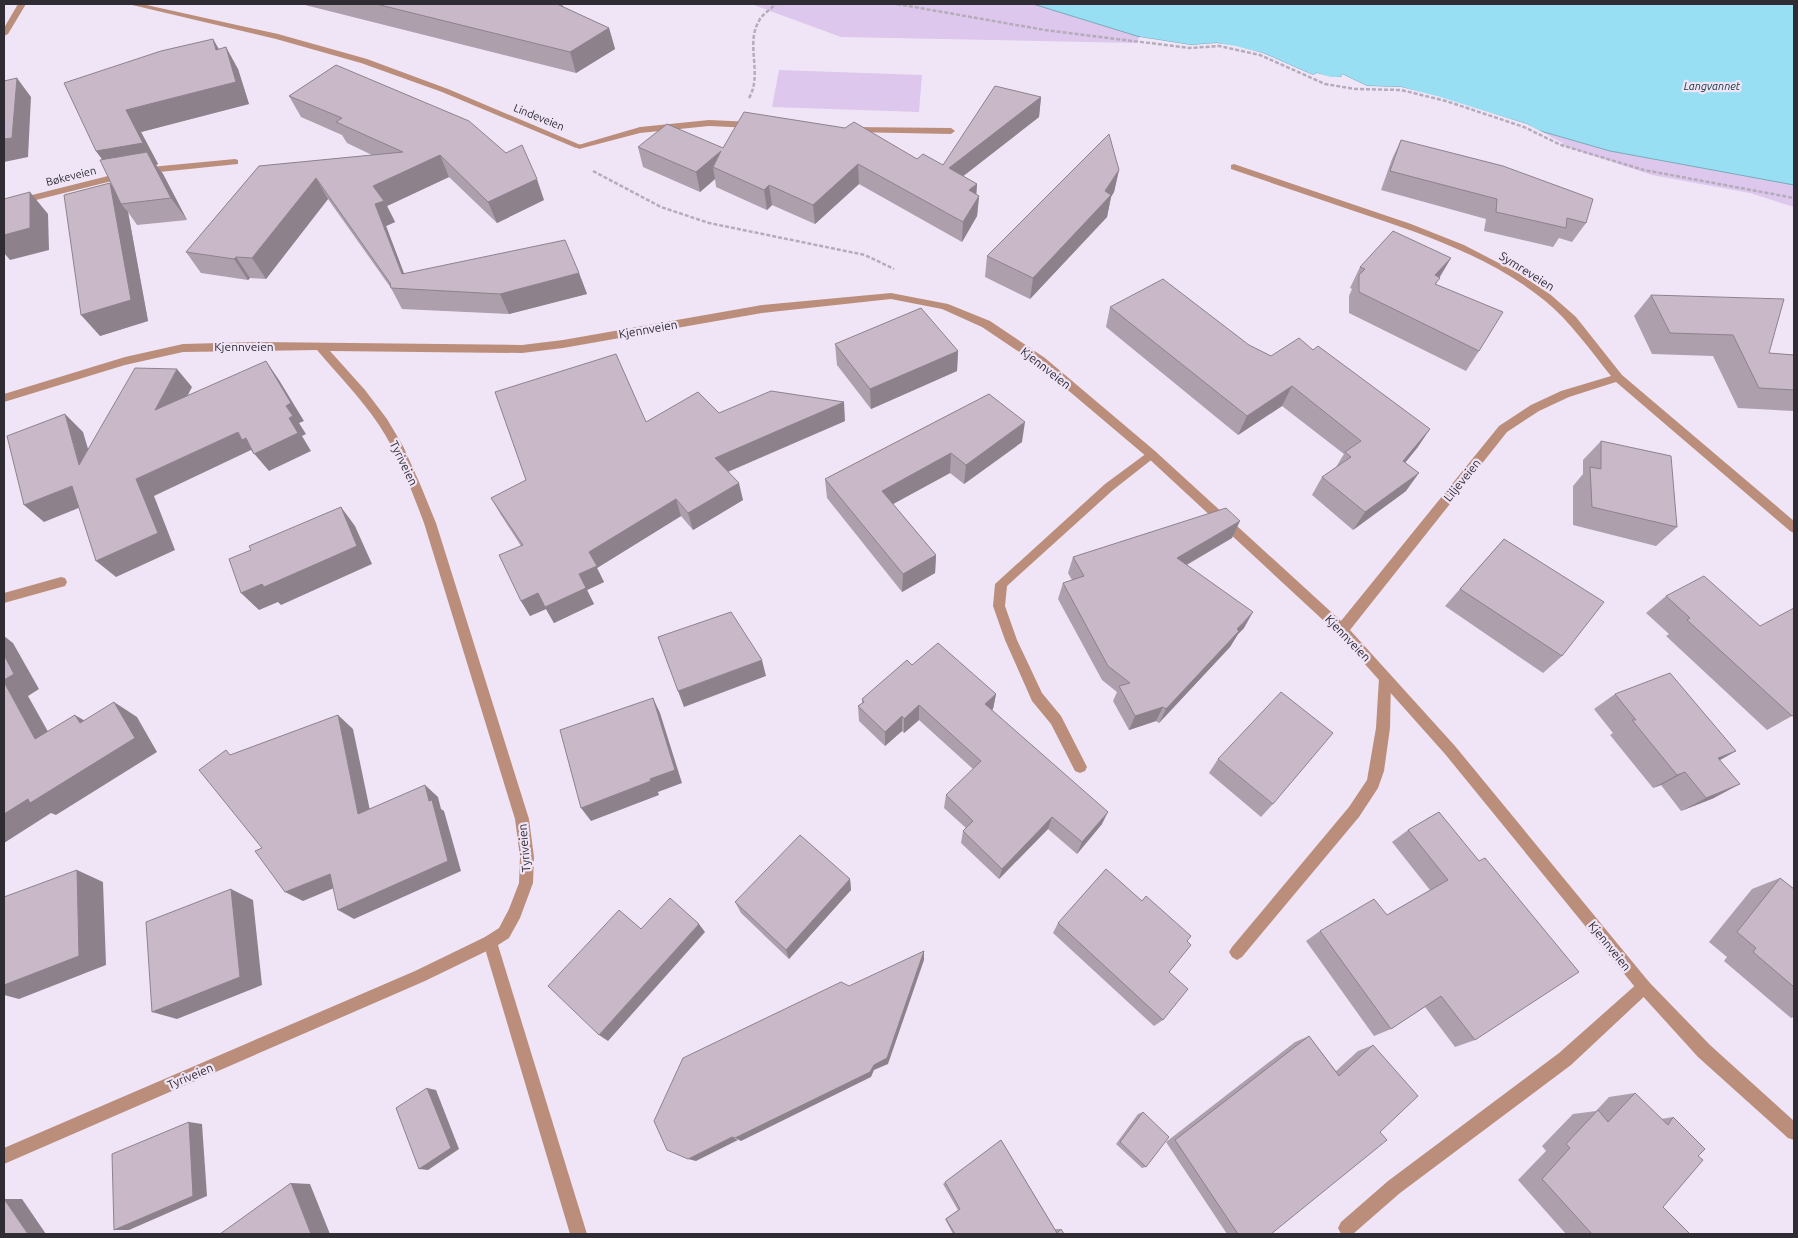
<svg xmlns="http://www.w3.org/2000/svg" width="1798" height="1238" viewBox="0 0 1798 1238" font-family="Ubuntu,sans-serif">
<rect width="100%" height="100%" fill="#f0e5f7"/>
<!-- green -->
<g fill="#ddc7ec">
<path d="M751,4H1033L1140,37L1136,43L841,37Z"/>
<path d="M779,70L922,75L919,112L772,107Z"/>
<path d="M1537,130L1610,151L1794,185V207L1750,193L1652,175L1561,145L1563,143Z"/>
</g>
<!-- water -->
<path fill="#98dff4" stroke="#79a9ba" d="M1033,4H1794V185L1610,151L1537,130L1527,124L1401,87L1367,86L1342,74L1341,77L1331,78L1317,73L1313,75L1263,53L1217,43L1191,45L1140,37Z"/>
<!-- pier -->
<path fill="#f0e5f7" d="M1140,37L1191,45L1217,43L1236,46L1263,53L1313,75L1317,73L1331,77H1341L1342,74L1367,86L1401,87L1437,96L1527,124L1550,136L1536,133L1526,126L1436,99L1400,90L1366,88L1345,80L1343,77L1341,80H1331L1317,76L1313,77L1262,55L1236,49L1217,46L1191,47L1138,39Z"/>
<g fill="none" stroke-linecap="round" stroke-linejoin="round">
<!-- path -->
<g stroke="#b5acbb" stroke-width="2.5" stroke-dasharray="4 2" stroke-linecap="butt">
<path d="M897,4L1045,30L1189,48L1219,46L1260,55L1325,84L1355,89L1401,90L1446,101L1524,127L1561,145L1644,170L1794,198"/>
<path d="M749,98C763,74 745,44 759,21C762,14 771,9 776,4"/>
<path d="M593,171L661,207L709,223L865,255L894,269"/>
</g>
<!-- service -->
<g fill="#bb8e7c" fill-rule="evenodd">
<path d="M18,4H26L8,34L4,36V28Z"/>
<path d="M709,120L753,122L757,125L753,128L709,126L640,133L579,149L575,146L640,127Z"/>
<path d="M853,127L951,128L955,131L951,134L850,132V128Z"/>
<path d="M1151,450L1157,454L1155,457L1113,490L1007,586L1005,606L1017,640L1042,693L1061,716L1085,763L1087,767L1085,771L1080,773L1075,771L1051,724L1032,701L1005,640L993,606L995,584L1105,484Z"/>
<path d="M1385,672L1390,674L1391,678L1390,728L1384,771L1378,788L1359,817L1242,957L1237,960L1232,957L1229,952L1232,947L1349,807L1367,780L1376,728L1379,678L1380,674Z"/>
<path d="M490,935L495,937L497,942L587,1234H570L483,942L485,937Z"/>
<path d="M1644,979L1649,982L1652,987L1649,992L1571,1065L1400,1193L1353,1234H1341L1338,1228L1341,1222L1388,1181L1559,1053L1639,982Z"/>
</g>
<!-- minor -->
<g fill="#bb8e7c" fill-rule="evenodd">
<path d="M128,4H142L278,34L367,59L448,89L583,146L576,148L442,92L361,63L276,39Z"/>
<path d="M235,159L238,160V164L140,174L4,208V202L140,168Z"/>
<path d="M1234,164L1411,224L1464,245L1518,273L1551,295L1576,317L1622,375L1794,521V533L1790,531L1616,382L1569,397L1539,411L1507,432L1350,630L1455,746L1649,982L1710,1045L1794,1121V1140L1788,1138L1698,1057L1639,992L1445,754L1338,634L1147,457L1037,364L982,327L942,309L891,299L762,313L563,348L522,353L330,351L365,390L387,419L403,446L420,484L436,523L529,819L534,857L533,883L520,918L509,938L495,947L425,981L4,1164V1148L415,971L485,937L499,928L509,909L519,883L520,857L515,819L424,523C411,489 399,455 379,425C361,398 338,375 317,350L183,352L125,365L4,402V394L125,357L183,344L259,342L522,345L563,340L762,305L891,293L948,304L990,321L1045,358L1155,451L1341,621L1499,426L1531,405L1561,391L1611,376C1590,350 1570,321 1544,300C1491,257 1423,234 1360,213C1317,198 1274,184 1231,169V165Z"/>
<path d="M61,577L65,578L67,582L65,586L4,603V593Z"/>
</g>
</g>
<!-- wall -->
<g fill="#ad9fac">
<path d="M301,4H563V7L609,28L615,49L576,73Z"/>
<path d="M213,39L219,49L238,69L249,104L141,132L158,164L156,165L163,174L187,220L137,225L128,212L148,321L100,336L110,183L114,189L103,160L96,151Z"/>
<path d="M336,65L544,200L497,223L449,177L387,206L395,222L386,226L404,274L579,273L587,294L509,314L402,309L391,288L328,199L266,279L250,278L248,280L201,273L186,252L259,166L372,155L347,143L342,135L301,117L289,96Z"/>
<path d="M1041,97L1039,117L963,176L977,184L976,194L979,196L977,216L962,242L859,184L815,224L772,205L767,210L716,187L715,179L700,192L643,167L638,147L723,148L917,159L943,165Z"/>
<path d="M1401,140L1586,223L1572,242L1559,238L1553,247L1484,231L1486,219L1381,190L1392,159Z"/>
<path d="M1119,170L1114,192L1111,197L1107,217L1030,299L985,277L987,256Z"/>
<path d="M1451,258L1436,284L1479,351L1466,371L1349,313V296L1352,289L1350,288L1360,267Z"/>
<path d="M1651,295L1769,353L1794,355V411L1738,408L1713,356L1652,354L1634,316Z"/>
<path d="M1110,307L1249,345L1271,356L1313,350L1430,429L1417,448L1405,463L1406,491L1353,530L1312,495L1322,477L1336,467L1344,454L1282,406L1238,435L1106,327Z"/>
<path d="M835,344L958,351L957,371L871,409L837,365Z"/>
<path d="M989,394L1022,442L964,484L950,473L893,504L936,555L935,573L902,592L827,498L825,479Z"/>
<path d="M719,413L845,421L728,472L743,500L693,530L681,516L597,568L604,582L587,590L594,604L554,623L546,609L530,616L521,601V546L501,515L491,498Z"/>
<path d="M1601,441L1677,527L1656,546L1573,525V486L1583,474V460Z"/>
<path d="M1232,538L1187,565L1244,628L1238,634L1230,647L1159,723L1156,721L1129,730L1113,701L1117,692L1102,680L1058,599L1063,583L1072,580L1068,573L1073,557Z"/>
<path d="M1504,539L1562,656L1543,673L1445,606Z"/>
<path d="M1666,596L1760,626L1792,716L1767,730L1666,636L1669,634L1646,613Z"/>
<path d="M912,665L996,694L993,709L992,710L1102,824L1077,854L1048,829L999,879L961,843L963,831L966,828L944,808L946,795L973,769L919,720L904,733L902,731L885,746L859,721L858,706L862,703V699Z"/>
<path d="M1615,694L1736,751L1720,760L1714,798L1681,811L1661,785L1653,788L1610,735L1613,733L1594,709Z"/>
<path d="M1218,759L1273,804L1261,817L1209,773Z"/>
<path d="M1439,812L1475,1040L1455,1047L1425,1007L1391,1029L1374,1036L1306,941L1320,931L1387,915L1430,890L1392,842L1408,830Z"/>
<path d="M1780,878L1794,889V1017L1791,1018L1724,961L1727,957L1709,942L1752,889Z"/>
<path d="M850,879L851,890L789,959L741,913L735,902Z"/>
<path d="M1058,923L1187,941L1169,972L1163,1020L1154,1026L1053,933Z"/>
<path d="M1309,1036L1336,1071L1358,1051L1373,1045L1271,1234H1227L1166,1142L1295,1042Z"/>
<path d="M1635,1093L1661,1119L1673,1117L1698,1156L1663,1207L1690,1234H1566L1518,1180L1546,1151L1542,1146L1573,1114L1596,1111L1609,1097Z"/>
<path d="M1143,1112L1146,1167L1142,1168L1116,1144L1138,1114Z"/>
<path d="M1001,1140L1055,1229H1061L1064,1234H953L945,1219L958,1210L943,1184Z"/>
</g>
<!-- shaded-wall -->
<g fill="#8d828c">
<path d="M609,28L615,49L576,73L570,52Z"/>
<path d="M213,39L225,61L216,50Z"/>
<path d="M226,47L238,69L249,104L141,132L158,164L156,165L163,174L187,220L171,198L112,173L96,151L126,110Z"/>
<path d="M17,78L31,97L28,157L4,162V139Z"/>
<path d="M1041,97L1039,117L948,188L949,168Z"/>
<path d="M721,151L713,167L715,179L700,192L696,172Z"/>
<path d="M440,155L449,177L387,206L395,222L386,226L410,289L402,274L375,204L373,186Z"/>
<path d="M858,164L859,184L815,224L813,205Z"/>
<path d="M1119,170L1114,192L1111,197L1107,217L1030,299L1033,278L1105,191Z"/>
<path d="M316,178L328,199L266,279L252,258Z"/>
<path d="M537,179L544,200L497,223L488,202Z"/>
<path d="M110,183L125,203L121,204L128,212L148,321L100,336L81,315Z"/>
<path d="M977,184L976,201L979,196L977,216L962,242L963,222L969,190Z"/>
<path d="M769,185L772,205L767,210L764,190Z"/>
<path d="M30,192L48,214L49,250L10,260L4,253V235Z"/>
<path d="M236,257L250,278L248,280L234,259Z"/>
<path d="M1451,258L1438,279L1435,275Z"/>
<path d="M579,273L587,294L509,314L500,294Z"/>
<path d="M958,351L957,371L871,409L870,389Z"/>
<path d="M266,361L279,380L304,421L299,423L306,434L302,436L311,451L269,471L251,450L154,496L175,550L116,577L96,561L136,479L238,432L289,418L286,406Z"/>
<path d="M177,369L192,387L171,428L155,410Z"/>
<path d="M1292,386L1282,406L1238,435L1247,416Z"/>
<path d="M844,402L845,421L720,475L715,458Z"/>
<path d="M65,414L83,432L98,482L79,465Z"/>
<path d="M1025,422L1022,442L964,484L966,465Z"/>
<path d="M1430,429L1417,448L1391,480L1403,461Z"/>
<path d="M951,453L950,473L882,510V491Z"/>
<path d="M1419,473L1406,491L1353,530L1365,512Z"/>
<path d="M739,483L743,500L693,530L688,513Z"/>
<path d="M72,486L91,503L44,522L24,505Z"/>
<path d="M676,499L681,516L597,568L604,582L587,590L594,604L554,623L546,609L530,616L521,601L589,552Z"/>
<path d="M341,507L355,526L372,564L281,605L278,602L259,610L241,593Z"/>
<path d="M1240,521L1232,538L1170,574L1177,558Z"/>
<path d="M936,555L935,573L902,592L903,574Z"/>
<path d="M1253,612L1244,628L1238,634L1230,647L1159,723L1166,709Z"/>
<path d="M4,636L13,643L39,689L28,696L60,753L35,739L4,682Z"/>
<path d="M762,660L766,676L684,707L678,691Z"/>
<path d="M996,694L993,709L983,718L985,704Z"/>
<path d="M653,698L660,713L682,783L658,792L659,795L591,821L581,808L650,779Z"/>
<path d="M114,702L137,717L157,752L56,815L51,813L4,843V814Z"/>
<path d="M919,705V720L904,733V719Z"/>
<path d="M1163,707L1156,721L1129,730L1135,716Z"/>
<path d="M75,715L99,729L80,723Z"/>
<path d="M338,715L353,729L373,825L358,814Z"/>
<path d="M902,716V731L885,746V732Z"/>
<path d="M1736,751L1711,765L1718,758Z"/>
<path d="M1685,772L1661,785L1653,788L1677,775Z"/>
<path d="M1740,784L1714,798L1681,811L1706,798Z"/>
<path d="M425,785L438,797L441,809L444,811L461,871L354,919L338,910L429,801Z"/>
<path d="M1108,812L1102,824L1077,854L1082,842Z"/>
<path d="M1052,817L1048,829L999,879L1002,869Z"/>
<path d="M77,870L103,882L106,965L19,999L4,995V985Z"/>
<path d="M330,874L346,883L303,901L285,892Z"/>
<path d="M850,879L851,890L789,959L786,950Z"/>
<path d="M231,889L253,900L262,985L177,1019L152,1012Z"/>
<path d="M699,924L705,932L608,1041L599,1035Z"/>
<path d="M924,951V960L888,1064L874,1070L871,1077L741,1141L735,1138Z"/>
<path d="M427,1088L436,1090L459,1149L428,1170L419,1169Z"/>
<path d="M189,1122L202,1124L207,1196L129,1230H114Z"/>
<path d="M732,1137L738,1140L696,1161L688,1159Z"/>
<path d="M291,1183L310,1184L330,1234H311Z"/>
<path d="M4,1199H22L46,1234H28Z"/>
</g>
<!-- building -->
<g fill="#c9b9c8" stroke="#8d828c">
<path d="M376,4H557L609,28L570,52Z"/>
<path d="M213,39L216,50L226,47L236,82L126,110L143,143L96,151L64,83L161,51Z"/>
<path d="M336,65L469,121L506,153L522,145L537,179L488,202L440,155L373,186L384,201L375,204L402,274L565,240L579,273L500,294L391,288L390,283L316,178L252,258L236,257L234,259L186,252L259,166L403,152L336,122L342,118L289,96Z"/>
<path d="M17,78L12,138L4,139V81Z"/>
<path d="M995,86L1041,97L949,168L977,184L969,190L979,196L963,222L858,164L813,205L769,185L764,190L713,167L721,151L696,172L638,147L667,124L723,148L744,112L845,128L854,122L917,159L923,154L943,165Z"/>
<path d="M1109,134L1119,170L1105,191L1111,195L1033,278L987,256Z"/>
<path d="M1401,140L1503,166L1593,199L1586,223L1567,218L1566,228L1496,212L1497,199L1390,171Z"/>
<path d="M147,152L171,198L121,204L100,160Z"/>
<path d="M110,183L131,300L81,315L64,195Z"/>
<path d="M30,192V228L4,235V199Z"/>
<path d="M1393,231L1451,258L1435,275L1440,278L1435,284L1503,312L1479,351L1359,292V275L1365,269L1360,267Z"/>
<path d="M1163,279L1249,345L1271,356L1299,338L1313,350L1318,346L1430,429L1403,461L1419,473L1365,512L1322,477L1351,457L1345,452L1361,441L1292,386L1247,416L1110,307Z"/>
<path d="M1651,295L1784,299L1769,353L1794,355V390L1759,388L1733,335L1670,333Z"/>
<path d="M921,308L958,351L870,389L835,344Z"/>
<path d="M616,354L646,422L698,392L719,413L771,391L844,402L715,458L739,483L688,513L676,499L589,552L597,566L579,574L586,588L545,607L538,593L521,601L499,555L523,545L491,498L526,480L495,392Z"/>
<path d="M266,361L291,403L286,406L293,416L289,418L298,433L254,454L246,438L242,440L238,432L136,479L158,533L96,561L72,486L24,505L7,436L65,414L79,465L135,368L177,369L155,410Z"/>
<path d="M989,394L1025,422L966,465L951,453L882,491L936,555L903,574L825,479Z"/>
<path d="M1601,441L1671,456L1677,527L1592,507L1590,467L1601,469Z"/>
<path d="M341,507L357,546L264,587L262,584L241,593L229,559L251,550L249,546Z"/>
<path d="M1226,508L1240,521L1177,558L1253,612L1237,629L1239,631L1166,709L1163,707L1135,716L1119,686L1130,683L1108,666L1063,583L1084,576L1073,557Z"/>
<path d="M1504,539L1604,602L1562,656L1460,589Z"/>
<path d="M1704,576L1760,626L1794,608V715L1792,716L1687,620L1690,618L1666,596Z"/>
<path d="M731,612L762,660L678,691L658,637Z"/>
<path d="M938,643L996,694L985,704L1108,812L1082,842L1052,817L1002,869L963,831L973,821L946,795L981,761L919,705L904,719L902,716L885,732L858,706L864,702L862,699L907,660L912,665Z"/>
<path d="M4,655L14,674L4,680Z"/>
<path d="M1670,673L1736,751L1718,758L1740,784L1706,798L1685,772L1677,775L1632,720H1636L1615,694Z"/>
<path d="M4,682L35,739L75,715L80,723L114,702L135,738L30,803L28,799L4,814Z"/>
<path d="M1281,692L1333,733L1273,804L1218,759Z"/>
<path d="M653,698L675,770L650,779L651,781L581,808L560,730Z"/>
<path d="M338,715L358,814L425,785L429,801L432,800L448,861L338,910L330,874L285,892L255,851L262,848L199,770L226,750L230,755Z"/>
<path d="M1439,812L1479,861L1485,858L1579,972L1475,1040L1441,996L1391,1029L1320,931L1374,899L1387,915L1448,880L1408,830Z"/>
<path d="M800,835L850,879L786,950L735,902Z"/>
<path d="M1106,869L1142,901L1146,896L1191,936L1187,941L1191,945L1169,972L1188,989L1163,1020L1058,923Z"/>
<path d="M77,870L79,956L4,985V897Z"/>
<path d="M1780,878L1794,889V987L1753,952L1756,948L1737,932Z"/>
<path d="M231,889L240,977L152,1012L146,922Z"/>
<path d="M670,898L699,924L599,1035L548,986L619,910L641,929Z"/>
<path d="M924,951L887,1058L874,1065L870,1072L735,1138L732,1137L688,1159L667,1150L654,1121L683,1058L841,982L849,986Z"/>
<path d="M1309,1036L1339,1076L1373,1045L1418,1096L1380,1132L1387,1140L1271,1234H1238L1175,1140Z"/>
<path d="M427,1088L451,1148L419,1169L396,1108Z"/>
<path d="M1635,1093L1668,1125L1673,1117L1705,1149L1698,1156L1703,1160L1663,1207L1690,1234H1592L1542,1179L1570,1148L1566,1144L1598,1110L1608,1122Z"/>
<path d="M1143,1112L1169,1137L1146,1167L1120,1142Z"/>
<path d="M189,1122L193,1196L114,1230L112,1154Z"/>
<path d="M1001,1140L1057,1233L1061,1229L1064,1234H955L946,1219L960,1209L945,1182Z"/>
<path d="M291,1183L311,1234H220Z"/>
<path d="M4,1199L28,1234H4Z"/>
</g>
<g text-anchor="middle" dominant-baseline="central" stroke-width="4.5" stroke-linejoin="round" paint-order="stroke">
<!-- far-water labels -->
<g font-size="11" font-style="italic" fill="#12343d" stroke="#f0e5f7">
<text x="1712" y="86">Langvannet</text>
</g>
<!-- far-street labels -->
<g font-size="11" fill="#302c33" stroke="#f0e5f7">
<text transform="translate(539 117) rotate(22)">Lindeveien</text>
<text transform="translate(71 176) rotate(-14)">Bøkeveien</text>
</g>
<!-- street labels -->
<g font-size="12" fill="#302c33" stroke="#f0e5f7">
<text transform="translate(1527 271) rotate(32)">Symreveien</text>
<text transform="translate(648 329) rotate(-10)">Kjennveien</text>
<text x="244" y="346">Kjennveien</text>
<text transform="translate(1046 368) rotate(38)">Kjennveien</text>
<text transform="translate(404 463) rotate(64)">Tyriveien</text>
<text transform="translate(1462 480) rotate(-51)">Liljeveien</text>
<text transform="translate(1348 638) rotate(46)">Kjennveien</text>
<text transform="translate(524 848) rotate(-95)">Tyriveien</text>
<text transform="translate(1610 946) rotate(51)">Kjennveien</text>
<text transform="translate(190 1076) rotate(-23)">Tyriveien</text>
</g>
</g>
<!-- border -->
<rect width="1798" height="1238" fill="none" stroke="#302c33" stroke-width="10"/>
</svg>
